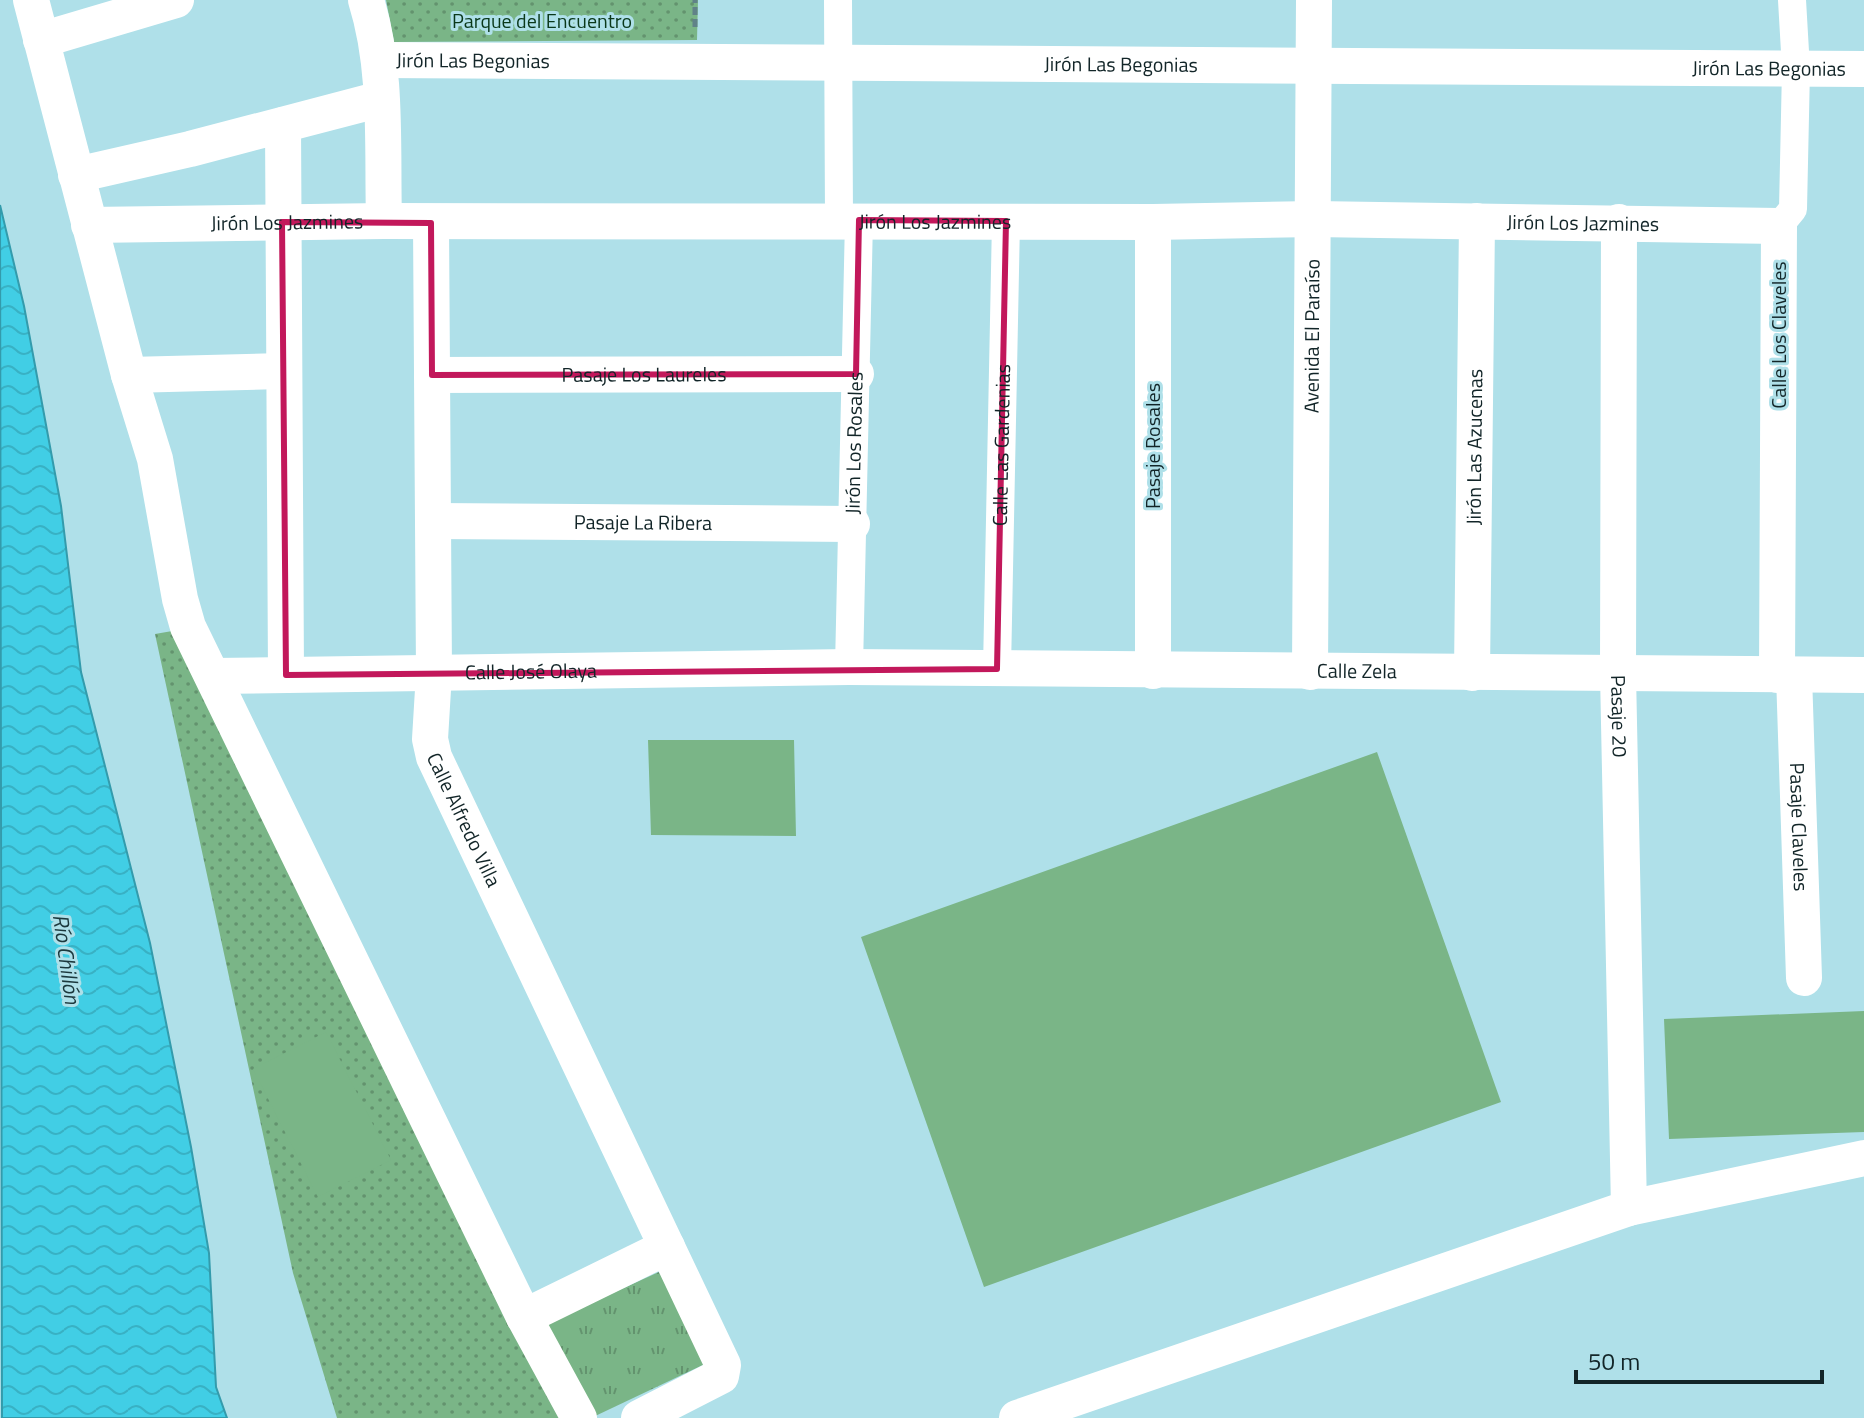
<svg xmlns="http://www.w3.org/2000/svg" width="1864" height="1418" font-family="'Titillium Web',sans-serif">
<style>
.grass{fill:url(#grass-tufts)}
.park{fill:url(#park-dots)}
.pitch{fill:#7ab587}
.water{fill:url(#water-waves);stroke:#339bac;stroke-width:2}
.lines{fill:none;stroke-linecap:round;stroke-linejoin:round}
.path{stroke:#608288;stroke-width:5;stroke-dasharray:8 4;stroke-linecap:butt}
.pedestrian{stroke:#fff;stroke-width:28}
.minor{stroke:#fff;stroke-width:36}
.marked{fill:none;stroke:#c2185b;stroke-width:6;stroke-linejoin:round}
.labels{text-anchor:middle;stroke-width:6;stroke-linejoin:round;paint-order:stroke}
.park-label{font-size:20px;fill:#0a381a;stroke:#afe0e9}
.street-label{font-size:20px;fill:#122528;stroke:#afe0e9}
.water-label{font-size:22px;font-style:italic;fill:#1b383d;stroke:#afe0e9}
</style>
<defs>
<pattern id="grass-tufts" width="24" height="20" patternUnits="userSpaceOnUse" patternTransform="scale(2)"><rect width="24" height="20" fill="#7ab587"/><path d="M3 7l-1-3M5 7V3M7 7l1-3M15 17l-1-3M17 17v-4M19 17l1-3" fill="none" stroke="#63936e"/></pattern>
<pattern id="park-dots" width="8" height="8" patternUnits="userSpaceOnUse" patternTransform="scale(2)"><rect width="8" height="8" fill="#7ab587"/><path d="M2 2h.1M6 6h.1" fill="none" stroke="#63936e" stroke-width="1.8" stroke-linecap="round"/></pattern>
<pattern id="water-waves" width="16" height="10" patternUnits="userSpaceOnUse" patternTransform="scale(2)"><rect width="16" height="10" fill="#41cee5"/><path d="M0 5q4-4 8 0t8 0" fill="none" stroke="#38b1c4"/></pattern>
</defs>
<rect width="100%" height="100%" fill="#afe0e9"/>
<path class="grass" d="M 661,1271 L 705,1364 L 591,1418 L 547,1323 Z"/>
<path class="park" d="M 386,0 L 698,0 L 697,40 L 394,42 Z
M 178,630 L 562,1418 L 337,1418 L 293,1273 L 155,634 Z"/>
<path class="pitch" d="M 648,740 L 794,740 L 796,836 L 651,835 Z
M 1377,752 L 1501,1102 L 984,1287 L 861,937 Z
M 1864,1011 L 1864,1132 L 1669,1139 L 1664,1019 Z
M 326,1032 L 391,1160 L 318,1197 L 253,1069 Z"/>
<path class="water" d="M 0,205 L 24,306 L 61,506 L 81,672 L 150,943 L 191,1147 L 209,1253 L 216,1387 L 227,1418 L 2,1418 Z"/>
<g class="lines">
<path class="path" d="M 695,27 L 695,0"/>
<g class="pedestrian">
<path d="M 838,0 L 839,220"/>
<path d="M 1779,226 L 1793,209 L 1796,69 L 1792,0"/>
<path id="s1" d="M 849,667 L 859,220"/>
<path id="s2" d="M 997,669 L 1006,221"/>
</g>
<g class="minor">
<path d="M 31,0 L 129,375 L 155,459 L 180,599 L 188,627 L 524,1317 L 579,1418"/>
<path d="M 366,0 C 388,70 382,148 384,221"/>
<path d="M 41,40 L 176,0"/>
<path id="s3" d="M 379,60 L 1864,69"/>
<path d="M 283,125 L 286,675"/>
<path d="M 76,175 L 190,149 L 381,99"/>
<path id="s4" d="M 1619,222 L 1618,674 L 1629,1208"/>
<path id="s5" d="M 431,223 L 434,673 L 430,739 L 434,757 L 723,1365 L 721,1376 L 639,1418"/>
<path id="s6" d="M 89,225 L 384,221 L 1153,222 L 1314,219 L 1779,226 L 1777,675"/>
<path d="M 129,375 L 283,371"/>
<path id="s7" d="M 432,375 L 856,374"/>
<path id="s8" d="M 433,521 L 852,524"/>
<path d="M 1153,671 L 1153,222"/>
<path id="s9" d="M 1310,672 L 1314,0"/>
<path id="s10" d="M 1472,673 L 1477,221"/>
<path id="s11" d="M 1794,675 L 1804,978"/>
<path id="s12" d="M 213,676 L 849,667 L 1864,675"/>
<path d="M 524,1317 L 667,1247"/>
<path d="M 1017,1418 L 1629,1208 L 1864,1158"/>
</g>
</g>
<path class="marked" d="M 859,220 L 1006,221 L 997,669 L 286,675 L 282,222 L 431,223 L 432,375 L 856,374 Z"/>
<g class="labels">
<g class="park-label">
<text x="542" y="28">Parque del Encuentro</text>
</g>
<g class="street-label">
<text dy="7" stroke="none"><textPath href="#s3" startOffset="94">Jirón Las Begonias</textPath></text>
<text dy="7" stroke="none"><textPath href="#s3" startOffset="742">Jirón Las Begonias</textPath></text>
<text dy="7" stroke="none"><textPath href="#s3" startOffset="1390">Jirón Las Begonias</textPath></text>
<text dy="7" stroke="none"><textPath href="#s6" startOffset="846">Jirón Los Jazmines</textPath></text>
<text dy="7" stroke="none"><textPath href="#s6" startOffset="198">Jirón Los Jazmines</textPath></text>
<text dy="7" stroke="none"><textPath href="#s6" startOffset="1494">Jirón Los Jazmines</textPath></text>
<text transform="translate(1779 335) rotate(-90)" y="7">Calle Los Claveles</text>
<text dy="7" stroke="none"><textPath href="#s9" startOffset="336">Avenida El Paraíso</textPath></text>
<text dy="7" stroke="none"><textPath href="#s7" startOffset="212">Pasaje Los Laureles</textPath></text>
<text dy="7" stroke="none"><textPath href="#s1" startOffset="224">Jirón Los Rosales</textPath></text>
<text dy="7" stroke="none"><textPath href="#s2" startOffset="224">Calle Las Gardenias</textPath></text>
<text transform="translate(1153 446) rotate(-90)" y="7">Pasaje Rosales</text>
<text dy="7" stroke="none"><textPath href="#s10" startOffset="226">Jirón Las Azucenas</textPath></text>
<text dy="7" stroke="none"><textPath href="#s8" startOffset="210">Pasaje La Ribera</textPath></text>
<text dy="7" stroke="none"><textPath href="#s12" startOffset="318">Calle José Olaya</textPath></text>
<text dy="7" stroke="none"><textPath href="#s12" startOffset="1144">Calle Zela</textPath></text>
<text dy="7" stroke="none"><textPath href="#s4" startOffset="494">Pasaje 20</textPath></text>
<text dy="7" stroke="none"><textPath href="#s5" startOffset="604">Calle Alfredo Villa</textPath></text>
<text dy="7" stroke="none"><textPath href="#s11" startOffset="152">Pasaje Claveles</textPath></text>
</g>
<g class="water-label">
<text transform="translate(67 959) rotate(82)" y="8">Río Chillón</text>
</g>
</g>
<path d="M1576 1370v12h246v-12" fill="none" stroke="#122528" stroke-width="4"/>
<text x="1588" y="1370" font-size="24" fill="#122528" stroke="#afe0e9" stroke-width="6" paint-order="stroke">50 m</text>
</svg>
